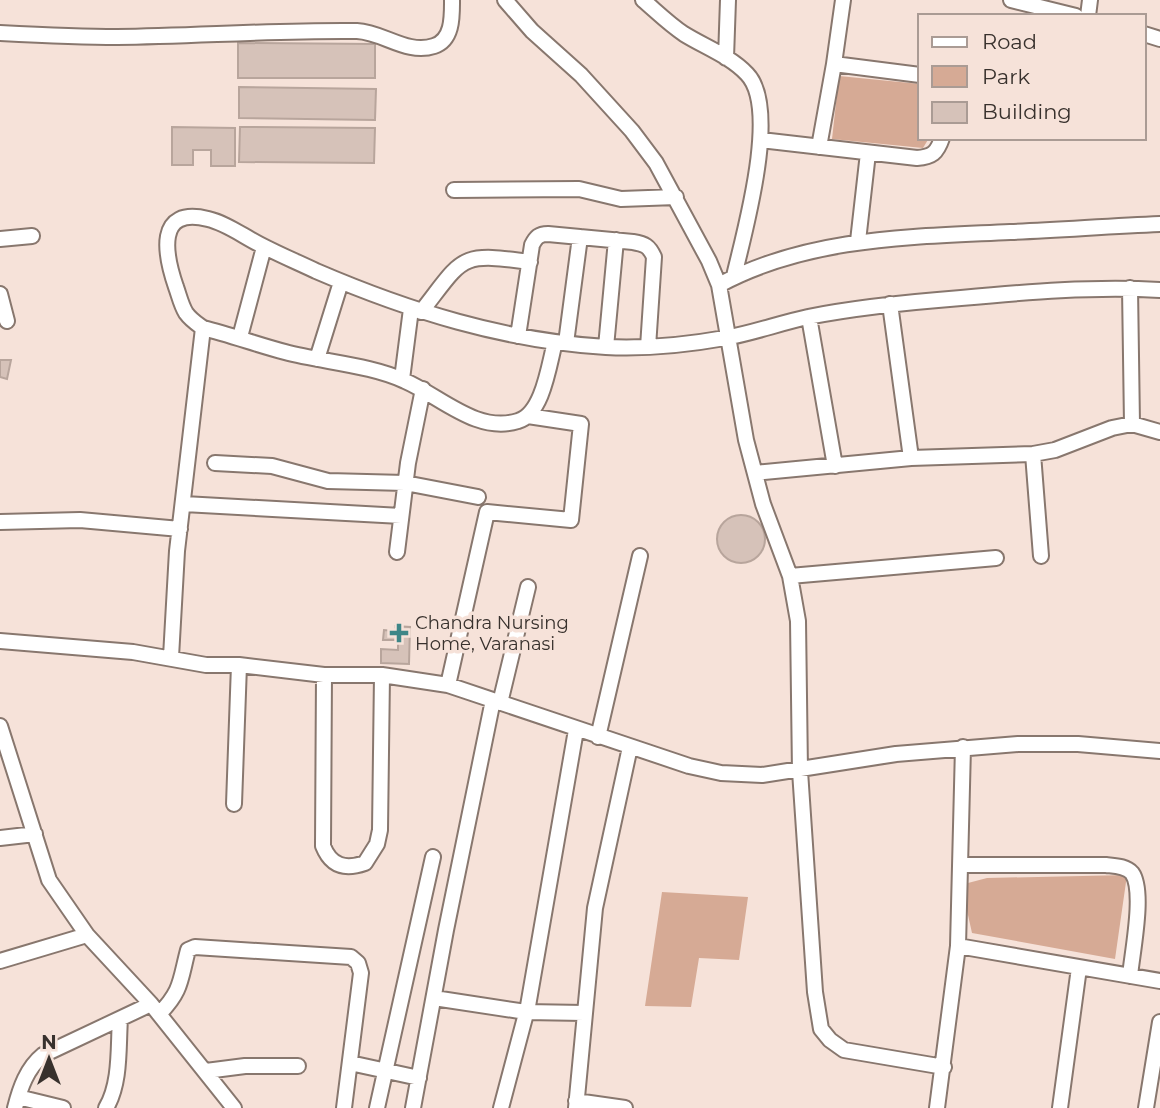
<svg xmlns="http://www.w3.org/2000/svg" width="1160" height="1108" font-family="Montserrat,sans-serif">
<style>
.green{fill:#d6aa95}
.building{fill:#d6c2b9;stroke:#b8a59c;stroke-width:2}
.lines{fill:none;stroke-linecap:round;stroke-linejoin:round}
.minor-casing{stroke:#88776e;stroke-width:18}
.minor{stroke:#fff;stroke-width:14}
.poi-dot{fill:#3e8687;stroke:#f6e2d9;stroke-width:2.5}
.labels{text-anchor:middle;stroke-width:7;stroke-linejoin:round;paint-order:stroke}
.poi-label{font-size:18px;fill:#38312d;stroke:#f6e2d9;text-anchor:start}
</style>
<rect width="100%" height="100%" fill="#f6e2d9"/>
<path class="green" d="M 839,76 L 920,84 L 920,138 L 929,138 L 923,148 L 832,139 Z
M 1127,875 L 1115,959 L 972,933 L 966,906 L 968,883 L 987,878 Z
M 662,892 L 748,897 L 739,960 L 699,958 L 691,1007 L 645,1006 Z"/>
<path class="building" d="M 238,43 L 375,44 L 375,78 L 238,78 Z
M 239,87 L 376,89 L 375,120 L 239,118 Z
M 172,127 L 235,128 L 235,166 L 211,166 L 211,150 L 193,150 L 193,165 L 172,165 Z
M 240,127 L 375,128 L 374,163 L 239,162 Z
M 0,360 L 11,360 L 7,379 L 0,377 Z
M717 539a24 24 0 1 1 48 0a24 24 0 1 1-48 0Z
M 395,626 L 410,627 L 409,664 L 381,663 L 381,649 L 398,650 L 398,640 L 383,640 L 384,630 L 395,631 Z"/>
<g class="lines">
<defs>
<path id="minor" d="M 505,0 L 532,31 L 581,75 L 632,131 L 656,163 L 709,261 L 719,285 L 746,440 L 763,504 L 790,576 L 798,621 L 800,771 L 815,992 L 821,1029 L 830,1040 L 844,1050 L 944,1067
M 643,0 C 657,12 669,24 684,34 C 705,47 730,56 747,74 C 780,108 744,233 734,276
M 843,0 L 834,64 L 920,75
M 1011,0 L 1076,16
M 1088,16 L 1090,0
M 0,33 C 39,35 78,37 117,37 C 197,36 277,30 357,31 C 383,32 407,55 434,46 C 453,40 452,16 452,0
M 1144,34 L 1160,39
M 726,58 L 728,0
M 761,140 L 917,158 C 932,157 937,153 942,138
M 819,147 L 834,64
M 454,190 L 579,189 L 621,199 L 676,197
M 0,239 L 32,236
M 858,241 L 868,153
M 719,285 C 808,237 911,237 1010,232 C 1060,230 1110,226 1160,224
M 0,294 L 7,321
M 890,304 L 911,458
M 421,312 C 464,257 458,252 530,262
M 809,317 L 835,466
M 203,328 C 231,335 258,345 285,352 C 323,362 371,365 405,381 C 440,396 477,434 518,421 C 543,414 549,364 555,342
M 518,336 L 532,245 C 536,237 539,234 548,234 L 633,242 C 645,244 649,246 654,257 L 648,347
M 240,337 L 264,247
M 566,343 L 580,237
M 606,347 L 616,240
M 317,359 L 341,282
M 402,379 L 411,309
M 1132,424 L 1160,432
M 1033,454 L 1041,556
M 215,463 L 272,466 L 328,481 L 405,483 L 478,497
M 755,473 L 911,458 L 1033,454 L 1055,450 L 1112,428 L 1132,424 L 1130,288
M 184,504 L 401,516
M 0,522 L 80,520 L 180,529
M 397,552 L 408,463 L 423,389
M 790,576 L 996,558
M 0,641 L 133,652 L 206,665 L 239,665 L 324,675 L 382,675 L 448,685 L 689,766 L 721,773 L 762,775 L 896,754 L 1018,744 L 1078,744 L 1160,751
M 171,657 L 177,551 L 203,328 C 196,323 191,320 186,313 C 181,305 179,295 176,287 C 165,255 155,206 208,219 C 226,223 243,236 259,244 C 278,254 297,262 316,271 C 409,311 505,341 606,347 C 647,349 686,345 725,338 C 753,333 780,323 808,317 C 858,307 910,302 961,298 C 1027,292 1094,286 1160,290
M 324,675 L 323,846 C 331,866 345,870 365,863 L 377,844 L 380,830 L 382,675
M 448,685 L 487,512 L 571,520 L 581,424 L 528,416
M 500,703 L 528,587
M 0,726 L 49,880 L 87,935 L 151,1004 L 234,1108
M 598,737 L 640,556
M 234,804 L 239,665
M 0,838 L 35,834
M 961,865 L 1106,865 C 1115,866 1126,866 1132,873 C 1145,891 1132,953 1130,976
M 958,946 L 1160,981
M 0,961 L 87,935
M 434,998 L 526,1012 L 584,1013
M 159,1014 C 182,991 180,980 188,950 L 195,947 L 351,957 L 358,963 L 361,973 L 344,1108
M 350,1063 L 419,1078
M 206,1071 L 245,1066 L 298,1066
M 18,1097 L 63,1108
M 576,1101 L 625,1108
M 15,1108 C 20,1088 27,1068 43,1055 L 151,1004
M 106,1108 C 121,1083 118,1047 120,1019
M 377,1108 L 433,857
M 413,1108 L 446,930 L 493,700
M 501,1108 L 528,1006 L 576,730
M 576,1108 L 595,908 L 630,747
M 937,1108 L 958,946 L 963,747
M 1060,1108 L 1079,968
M 1146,1108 L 1160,1022"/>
</defs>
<use href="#minor" class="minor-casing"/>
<use href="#minor" class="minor"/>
</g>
<path class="poi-dot" d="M395.5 622.5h7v7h7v7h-7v7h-7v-7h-7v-7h7z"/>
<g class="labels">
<g class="poi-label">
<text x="415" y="629">Chandra Nursing<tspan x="415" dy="21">Home, Varanasi</tspan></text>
</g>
</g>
<rect x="918" y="14" width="228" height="126" fill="#f6e2d9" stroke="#aa9b94" stroke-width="2"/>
<rect x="932" y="37" width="35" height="10" fill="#ffffff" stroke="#aa9b94" stroke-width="2"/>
<text x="982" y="49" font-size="21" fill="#38312d">Road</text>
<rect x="932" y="66" width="35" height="21" fill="#d6aa95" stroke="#aa9b94" stroke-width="2"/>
<text x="982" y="84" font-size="21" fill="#38312d">Park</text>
<rect x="932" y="102" width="35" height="21" fill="#d6c2b9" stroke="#aa9b94" stroke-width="2"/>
<text x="982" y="119" font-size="21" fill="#38312d">Building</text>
<g transform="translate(49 1059)" stroke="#f6e2d9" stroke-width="5" paint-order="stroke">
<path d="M0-5L12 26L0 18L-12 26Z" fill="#38312d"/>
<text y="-10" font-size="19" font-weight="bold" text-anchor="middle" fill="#38312d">N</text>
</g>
</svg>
